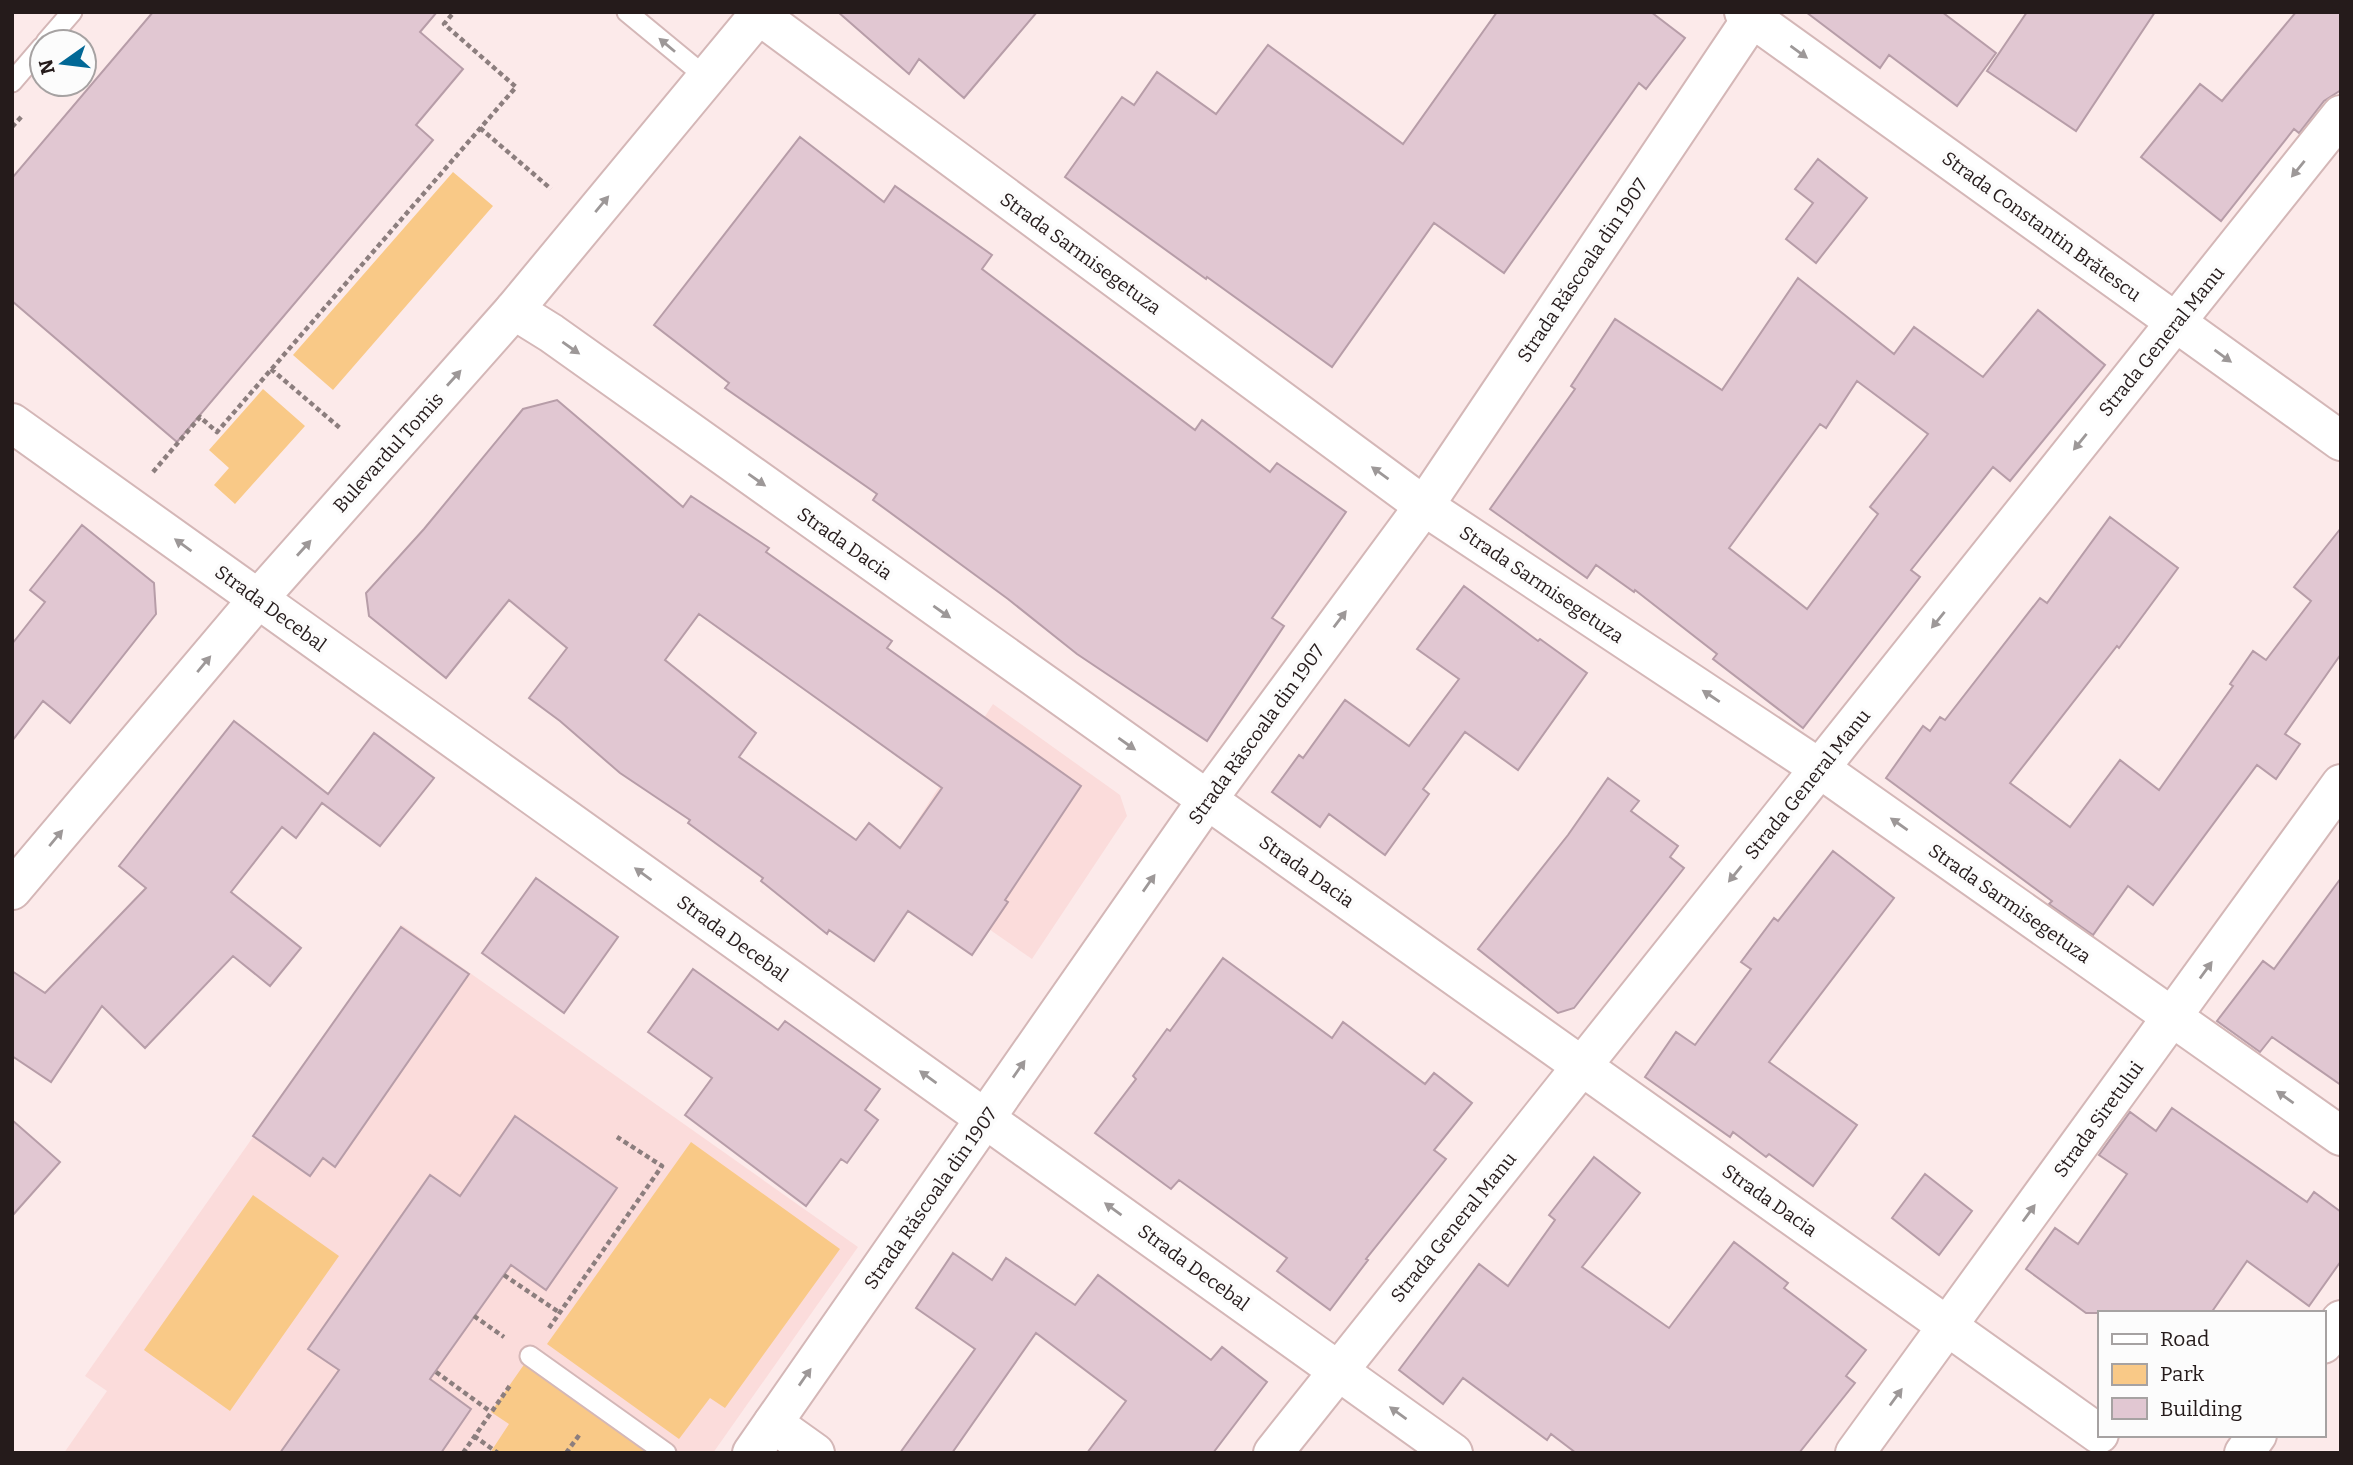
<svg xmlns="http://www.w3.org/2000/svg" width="2353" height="1465" font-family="Bitter,serif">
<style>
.built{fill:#fbdcdb}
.green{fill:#f9c987}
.building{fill:#e1c7d2;stroke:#b79da8;stroke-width:2;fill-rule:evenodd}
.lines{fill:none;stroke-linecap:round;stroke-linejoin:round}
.lane-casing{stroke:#d4b7b7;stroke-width:23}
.street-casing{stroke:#d4b7b7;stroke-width:42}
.secondary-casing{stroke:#d4b7b7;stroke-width:42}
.path{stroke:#8c7e7e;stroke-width:4.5;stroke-dasharray:5 3.5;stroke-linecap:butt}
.lane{stroke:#fff;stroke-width:19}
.street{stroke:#fff;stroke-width:38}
.secondary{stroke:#fff;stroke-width:38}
.oneway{fill:#9d9898}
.labels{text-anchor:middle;stroke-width:7;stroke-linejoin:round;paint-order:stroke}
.street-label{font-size:19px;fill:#251b1b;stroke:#fcfcfc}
</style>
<rect width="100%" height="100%" fill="#fceaea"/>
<path class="built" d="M 993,704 L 1120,795 L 1127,816 L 1032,959 L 891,861 Z
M 402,925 L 858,1247 L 713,1453 L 64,1453 L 107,1391 L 85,1376 Z"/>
<path class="green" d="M 453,172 L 493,206 L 333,390 L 293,355 Z
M 263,389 L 305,426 L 235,504 L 214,485 L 229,468 L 209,450 Z
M 691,1142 L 840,1249 L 725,1408 L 710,1398 L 679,1439 L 547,1344 Z
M 253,1195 L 339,1256 L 230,1411 L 144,1350 Z
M 530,1356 L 666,1453 L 490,1453 L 509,1424 L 491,1412 Z"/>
<path class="building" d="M 153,12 L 437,12 L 420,32 L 463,69 L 416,125 L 433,140 L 177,442 L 12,301 L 12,178 Z
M 838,12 L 1037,12 L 964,98 L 919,59 L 909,74 Z
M 1497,12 L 1651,12 L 1685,38 L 1646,89 L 1639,83 L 1504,273 L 1434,223 L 1332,367 L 1207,277 L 1206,279 L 1065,177 L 1122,97 L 1134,105 L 1157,72 L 1216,114 L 1268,45 L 1403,144 Z
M 1806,12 L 1942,12 L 1996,53 L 1957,106 L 1889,55 L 1880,68 Z
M 2027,12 L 2155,12 L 2076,131 L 1987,71 Z
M 2296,12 L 2341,12 L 2341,90 L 2324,101 L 2299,133 L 2294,129 L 2221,221 L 2141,157 L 2200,84 L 2222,101 Z
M 800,137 L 884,202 L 895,186 L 992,255 L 982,269 L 1195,430 L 1202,420 L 1270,472 L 1277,463 L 1346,512 L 1272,618 L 1284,626 L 1207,741 L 1077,654 L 1008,599 L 873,500 L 877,494 L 725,388 L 729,383 L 654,325 Z
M 1818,159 L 1867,198 L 1816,263 L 1786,239 L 1813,203 L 1795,189 Z
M 1798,278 L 1894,354 L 1914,327 L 1983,377 L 2038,310 L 2105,365 L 2010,481 L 1993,467 L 1911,570 L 1920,577 L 1803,728 L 1713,659 L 1717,654 L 1635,590 L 1634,592 L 1596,565 L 1587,578 L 1490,509 L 1575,389 L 1571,386 L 1615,319 L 1722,390 ZM 1857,381 L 1928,434 L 1870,507 L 1878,514 L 1807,609 L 1729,548 L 1820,424 L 1826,428 Z
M 557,400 L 683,507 L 691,496 L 769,548 L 766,552 L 892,641 L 887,648 L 1081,786 L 1005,900 L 1008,902 L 972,955 L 908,911 L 874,961 L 829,930 L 827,934 L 761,881 L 763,878 L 688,823 L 690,820 L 620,773 L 560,721 L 529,698 L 567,648 L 509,600 L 446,678 L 369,616 L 366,593 L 424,529 L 523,409 ZM 699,614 L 942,788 L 900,848 L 869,823 L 856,840 L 739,757 L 756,733 L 665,660 Z
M 2110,517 L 2178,568 L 2119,648 L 2117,646 L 2010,783 L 2070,827 L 2120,760 L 2159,790 L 2233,686 L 2230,684 L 2253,651 L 2266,660 L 2311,601 L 2294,587 L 2341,528 L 2341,654 L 2285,734 L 2300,744 L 2276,779 L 2257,765 L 2153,905 L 2128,886 L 2093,935 L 2049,904 L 2052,901 L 1886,778 L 1923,726 L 1930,731 L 1940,717 L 1945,720 L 2040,598 L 2047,603 Z
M 82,525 L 154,583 L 156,614 L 70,723 L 43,701 L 12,741 L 12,644 L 45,602 L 30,590 Z
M 1464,586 L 1538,641 L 1540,639 L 1587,673 L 1518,770 L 1465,732 L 1423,789 L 1429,794 L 1385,855 L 1329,814 L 1320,827 L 1272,792 L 1299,755 L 1303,758 L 1345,700 L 1409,746 L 1459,679 L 1417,649 Z
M 234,721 L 328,794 L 374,733 L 434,778 L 380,846 L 322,803 L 296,838 L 282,827 L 231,892 L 301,948 L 270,986 L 233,956 L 145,1048 L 102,1006 L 51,1082 L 12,1056 L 12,971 L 45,993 L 146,888 L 119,866 Z
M 1608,778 L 1639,801 L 1631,811 L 1678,846 L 1670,857 L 1684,868 L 1574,1008 L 1558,1013 L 1478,949 L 1568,835 Z
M 1833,851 L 1894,898 L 1769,1062 L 1857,1125 L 1813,1186 L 1769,1154 L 1766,1157 L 1733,1132 L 1730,1137 L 1645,1077 L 1676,1032 L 1695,1045 L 1751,969 L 1741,962 L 1774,918 L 1778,921 Z
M 536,878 L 618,937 L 564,1013 L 482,953 Z
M 2341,878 L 2341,1085 L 2272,1037 L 2260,1052 L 2217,1021 L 2263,961 L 2274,969 Z
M 401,927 L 469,974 L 335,1167 L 323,1158 L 310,1176 L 253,1136 Z
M 1223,958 L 1332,1038 L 1343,1022 L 1425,1084 L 1434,1073 L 1472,1103 L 1434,1150 L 1446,1159 L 1366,1259 L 1368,1260 L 1330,1310 L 1277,1271 L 1287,1258 L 1179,1180 L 1171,1189 L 1095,1133 L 1136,1079 L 1133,1076 L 1167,1029 L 1170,1031 Z
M 693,969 L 778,1030 L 785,1021 L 880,1089 L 865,1110 L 878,1120 L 847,1163 L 841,1159 L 806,1206 L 685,1115 L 712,1078 L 648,1032 Z
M 2172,1108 L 2307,1202 L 2314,1192 L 2341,1212 L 2341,1261 L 2309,1306 L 2247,1261 L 2211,1313 L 2086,1313 L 2026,1269 L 2055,1228 L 2078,1244 L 2127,1174 L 2099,1155 L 2130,1112 L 2156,1131 Z
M 515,1116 L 617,1188 L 546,1290 L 511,1265 L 430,1379 L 471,1409 L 441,1453 L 280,1453 L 339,1370 L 308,1349 L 430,1175 L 460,1196 Z
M 12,1120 L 60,1162 L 12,1216 Z
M 1594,1157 L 1640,1193 L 1582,1267 L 1669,1328 L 1734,1242 L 1788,1283 L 1784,1288 L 1866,1350 L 1846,1376 L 1855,1383 L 1799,1453 L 1576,1453 L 1551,1434 L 1547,1440 L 1463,1378 L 1443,1404 L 1399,1370 L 1479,1264 L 1508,1286 L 1555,1220 L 1549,1215 Z
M 1925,1174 L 1972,1211 L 1939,1255 L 1892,1218 Z
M 953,1253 L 992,1280 L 1006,1258 L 1075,1305 L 1098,1275 L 1211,1360 L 1222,1347 L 1267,1382 L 1213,1453 L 1087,1453 L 1126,1401 L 1036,1333 L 952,1453 L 900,1453 L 975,1349 L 916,1308 Z"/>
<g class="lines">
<defs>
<path id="lane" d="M 627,12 L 707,78
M 46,42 L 72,12
M 12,82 L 42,47
M 530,1356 L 666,1453"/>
<path id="street" d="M 1744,12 L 2341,441
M 759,15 L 1424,506 L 1819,768 L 2341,1136
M 514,310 L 551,333 L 2099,1434
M 12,423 L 1453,1453
M 2323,1344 L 2341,1320
M 773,1423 L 815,1453
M 1273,1453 L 2341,115
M 1855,1453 L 2341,784
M 2244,1453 L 2257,1435"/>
<path id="secondary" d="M 12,890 L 258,599 L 514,310 L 761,12
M 752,1453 L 1207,800 L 1424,506 L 1756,12"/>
</defs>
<use href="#lane" class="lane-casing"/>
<use href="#street" class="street-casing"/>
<use href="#secondary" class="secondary-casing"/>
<path class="path" d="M 12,127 L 23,115
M 480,128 L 551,189
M 271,369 L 340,428
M 153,472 L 200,417 L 217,432 L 516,87 L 444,24 L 454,12
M 504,1275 L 560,1313
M 474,1316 L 504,1337
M 549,1328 L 662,1166 L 617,1137
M 436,1372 L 491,1412
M 474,1436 L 498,1453
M 463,1453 L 511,1384
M 566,1453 L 580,1434"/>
<use href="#lane" class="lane"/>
<use href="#street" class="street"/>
<use href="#secondary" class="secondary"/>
</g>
<defs><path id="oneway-solid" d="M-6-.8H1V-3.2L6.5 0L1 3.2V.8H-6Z" transform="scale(1.75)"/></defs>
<g class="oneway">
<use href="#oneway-solid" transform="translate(667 45) rotate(-140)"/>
<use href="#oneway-solid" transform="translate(1799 52) rotate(36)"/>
<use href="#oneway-solid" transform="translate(2298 169) rotate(129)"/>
<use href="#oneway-solid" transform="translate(602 204) rotate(-50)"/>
<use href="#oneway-solid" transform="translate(571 348) rotate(35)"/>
<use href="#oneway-solid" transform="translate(2223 356) rotate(36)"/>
<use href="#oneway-solid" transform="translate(454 378) rotate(-48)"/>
<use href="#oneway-solid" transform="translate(2080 442) rotate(129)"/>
<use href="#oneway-solid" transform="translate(1380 473) rotate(-144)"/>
<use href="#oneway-solid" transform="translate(757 480) rotate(35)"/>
<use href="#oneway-solid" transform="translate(183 545) rotate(-144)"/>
<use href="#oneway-solid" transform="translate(304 548) rotate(-48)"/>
<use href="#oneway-solid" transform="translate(942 612) rotate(35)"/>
<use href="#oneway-solid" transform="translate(1340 619) rotate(-53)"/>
<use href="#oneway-solid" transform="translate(1938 620) rotate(129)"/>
<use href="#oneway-solid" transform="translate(204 664) rotate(-50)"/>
<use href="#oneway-solid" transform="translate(1711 696) rotate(-146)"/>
<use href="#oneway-solid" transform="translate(1127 744) rotate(35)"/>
<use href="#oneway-solid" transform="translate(1899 824) rotate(-145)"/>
<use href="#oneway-solid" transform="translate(56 838) rotate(-50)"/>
<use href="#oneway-solid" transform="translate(643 874) rotate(-144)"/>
<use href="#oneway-solid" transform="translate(1735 874) rotate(129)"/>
<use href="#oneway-solid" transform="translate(1149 883) rotate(-55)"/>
<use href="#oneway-solid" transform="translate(2206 970) rotate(-54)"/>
<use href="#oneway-solid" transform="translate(1019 1069) rotate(-55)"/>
<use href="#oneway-solid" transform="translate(928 1077) rotate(-144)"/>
<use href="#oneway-solid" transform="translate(2285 1097) rotate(-145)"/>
<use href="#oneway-solid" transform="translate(1113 1209) rotate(-144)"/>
<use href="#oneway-solid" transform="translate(2029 1213) rotate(-54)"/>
<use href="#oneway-solid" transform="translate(805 1377) rotate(-55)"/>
<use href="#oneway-solid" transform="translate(1896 1397) rotate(-54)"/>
<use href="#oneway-solid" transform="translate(1398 1413) rotate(-144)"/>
</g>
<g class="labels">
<g class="street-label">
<text transform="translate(2042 226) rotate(36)" y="7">Strada Constantin Brătescu</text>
<text transform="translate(1081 253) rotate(36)" y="7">Strada Sarmisegetuza</text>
<text transform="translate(1582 270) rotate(-56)" y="7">Strada Răscoala din 1907</text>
<text transform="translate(2161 341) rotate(-51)" y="7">Strada General Manu</text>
<text transform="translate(388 452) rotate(-48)" y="7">Bulevardul Tomis</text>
<text transform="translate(845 543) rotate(35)" y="7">Strada Dacia</text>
<text transform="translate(1542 584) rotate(34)" y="7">Strada Sarmisegetuza</text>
<text transform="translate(271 608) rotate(36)" y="7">Strada Decebal</text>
<text transform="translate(1256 734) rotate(-54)" y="7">Strada Răscoala din 1907</text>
<text transform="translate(1807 784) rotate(-51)" y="7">Strada General Manu</text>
<text transform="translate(1307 871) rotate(35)" y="7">Strada Dacia</text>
<text transform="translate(2010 903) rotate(35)" y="7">Strada Sarmisegetuza</text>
<text transform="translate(733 938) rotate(36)" y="7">Strada Decebal</text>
<text transform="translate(2098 1119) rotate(-54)" y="7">Strada Siretului</text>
<text transform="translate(930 1198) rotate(-55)" y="7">Strada Răscoala din 1907</text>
<text transform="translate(1770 1200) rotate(35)" y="7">Strada Dacia</text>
<text transform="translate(1453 1227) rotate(-51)" y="7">Strada General Manu</text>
<text transform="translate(1194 1267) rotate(36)" y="7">Strada Decebal</text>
</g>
</g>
<rect width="2353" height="1465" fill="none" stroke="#251b1b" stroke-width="28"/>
<rect x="2098" y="1311" width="228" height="126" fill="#fcfcfc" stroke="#a6a2a2" stroke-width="2"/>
<rect x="2112" y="1334" width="35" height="10" fill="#ffffff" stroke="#a6a2a2" stroke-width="2"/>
<text x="2160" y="1346" font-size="21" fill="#251b1b">Road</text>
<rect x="2112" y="1364" width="35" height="21" fill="#f9c987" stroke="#a6a2a2" stroke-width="2"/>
<text x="2160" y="1381" font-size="21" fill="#251b1b">Park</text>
<rect x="2112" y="1398" width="35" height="21" fill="#e1c7d2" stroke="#a6a2a2" stroke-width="2"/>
<text x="2160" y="1416" font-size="21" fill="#251b1b">Building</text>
<g transform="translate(63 63) rotate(256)"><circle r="33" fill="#fcfcfc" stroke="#a6a2a2" stroke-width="2"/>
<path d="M0-5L12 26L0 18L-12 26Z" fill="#026896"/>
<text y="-10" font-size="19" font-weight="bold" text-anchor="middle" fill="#251b1b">N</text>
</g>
</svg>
